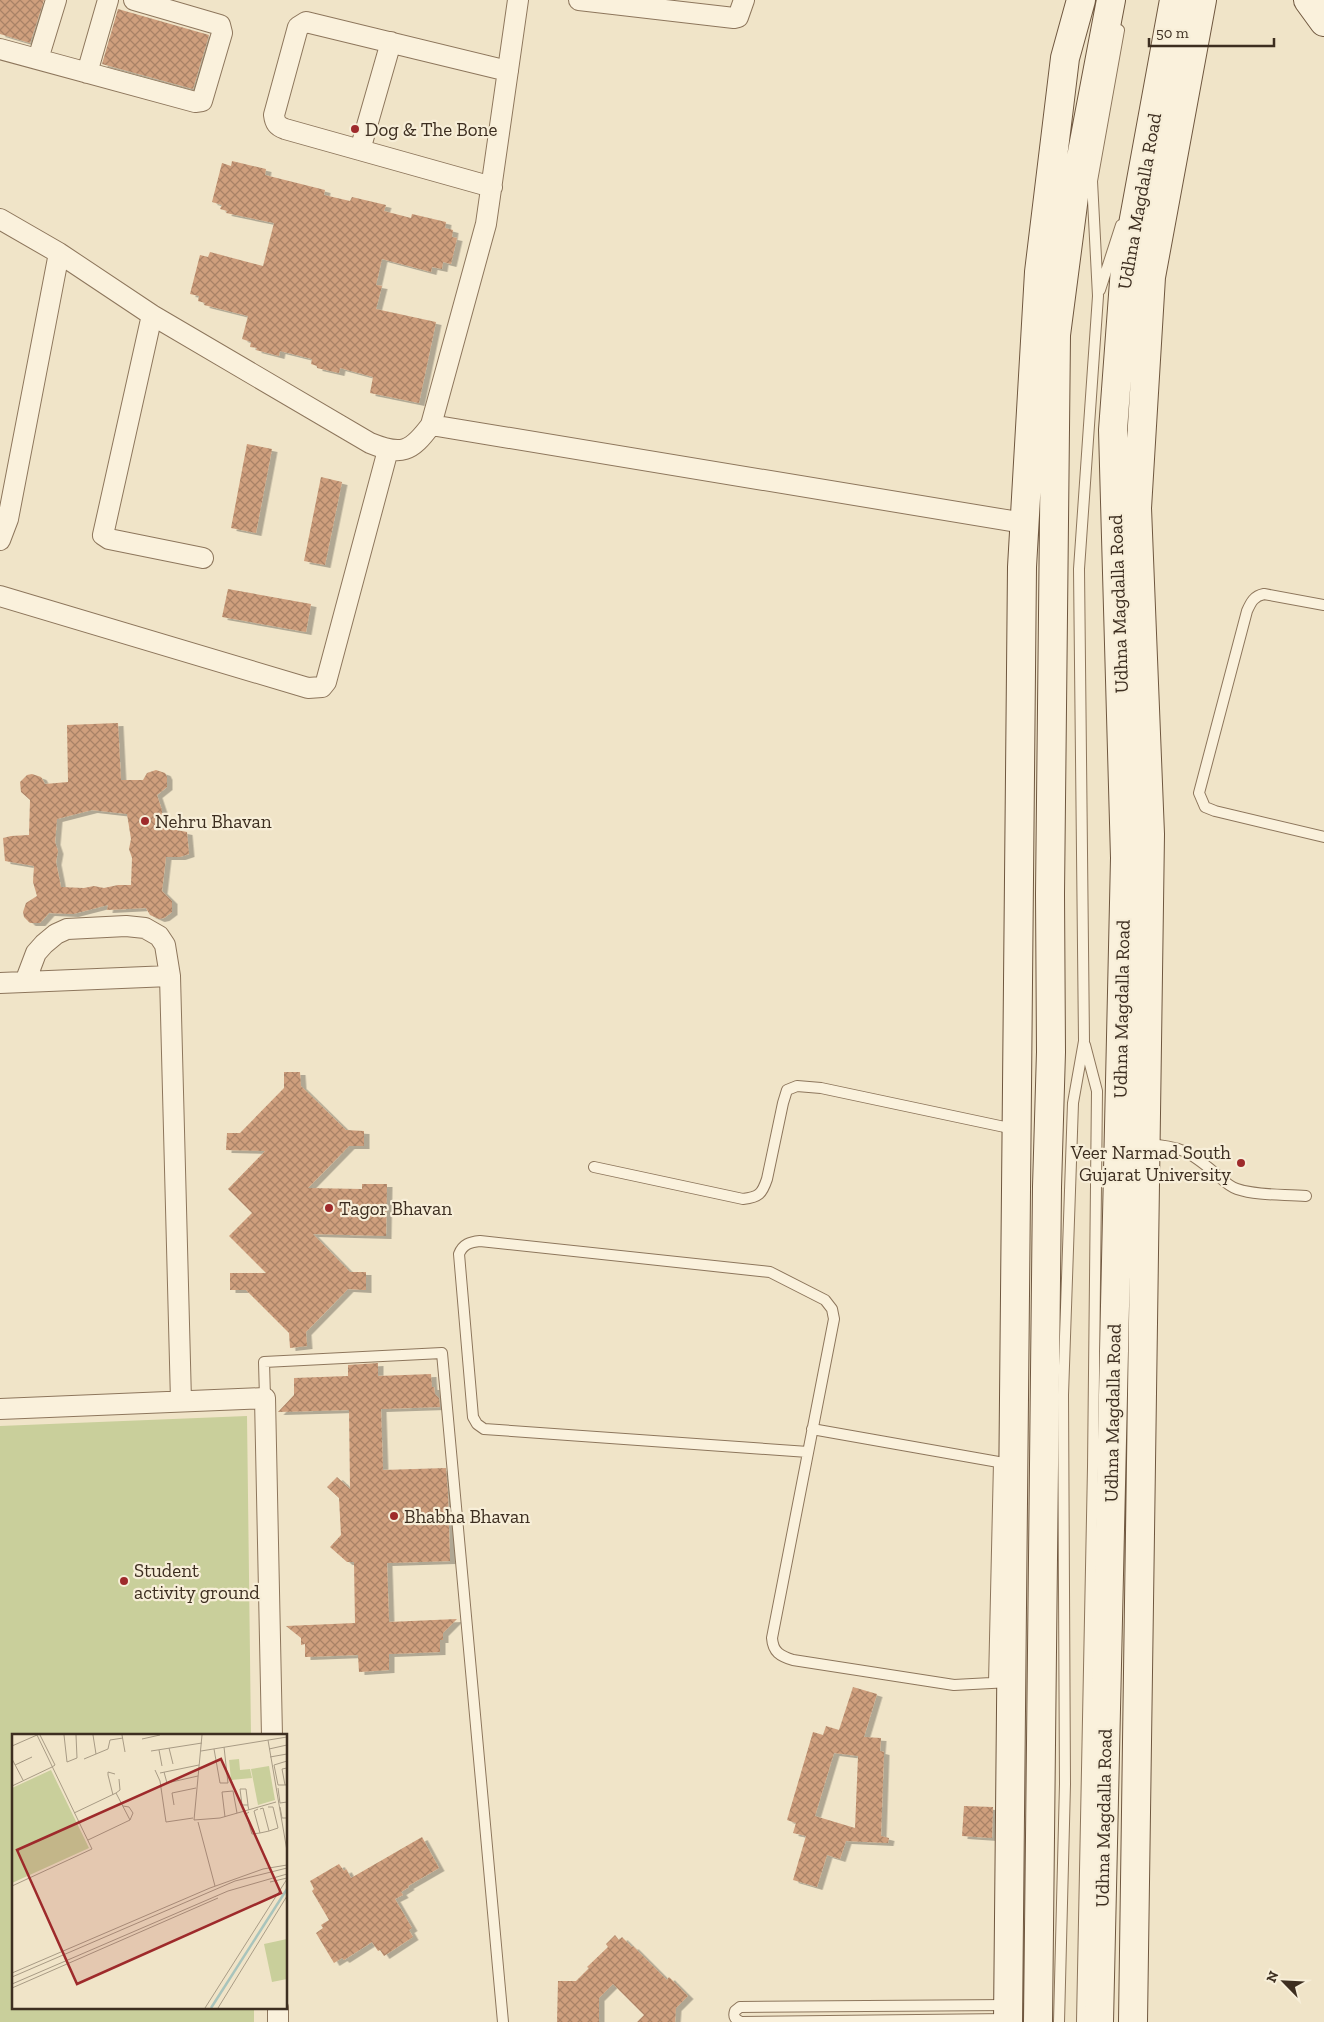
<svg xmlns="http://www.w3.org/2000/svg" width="1324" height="2022" font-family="'Zilla Slab',serif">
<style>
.pitch{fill:#c9cf9b}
.building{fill:url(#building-cross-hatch);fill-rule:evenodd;filter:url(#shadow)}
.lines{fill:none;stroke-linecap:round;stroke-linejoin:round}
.lane-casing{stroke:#8d765c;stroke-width:12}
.street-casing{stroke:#8d765c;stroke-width:22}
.secondary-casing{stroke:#6f573f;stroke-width:30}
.lane{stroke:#faf1dc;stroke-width:10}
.street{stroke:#faf1dc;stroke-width:20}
.secondary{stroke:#faf1dc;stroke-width:28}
.poi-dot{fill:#9e2a2b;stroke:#f7eed8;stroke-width:2}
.labels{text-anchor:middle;stroke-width:4.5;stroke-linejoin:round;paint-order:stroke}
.poi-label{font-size:19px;fill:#3d2e20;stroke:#f7eed8;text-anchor:start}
.street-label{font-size:19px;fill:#3d2e20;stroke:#f7eed8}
.inset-river{fill:none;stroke:#a9c4bc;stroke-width:2.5}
.inset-road{fill:none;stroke:#a89b85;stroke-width:1}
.view{fill:#9e2a2b;fill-opacity:0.15;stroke:#9e2a2b;stroke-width:2.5}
.inset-edge{fill:none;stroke:#3d2e20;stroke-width:2.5}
</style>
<defs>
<pattern id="building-cross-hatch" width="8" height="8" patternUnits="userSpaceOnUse" patternTransform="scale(1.25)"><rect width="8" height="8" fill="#cf9f7d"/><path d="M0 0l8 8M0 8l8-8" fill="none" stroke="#a98266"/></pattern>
<filter id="shadow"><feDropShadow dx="5.5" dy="3" stdDeviation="0" flood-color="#0004"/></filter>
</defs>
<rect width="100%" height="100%" fill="#f0e4c8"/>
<path class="pitch" d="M 247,1416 L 251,1736 L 14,1736 L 14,2008 L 254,2008 L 254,2022 L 0,2022 L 0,1426 Z"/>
<path class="building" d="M 0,0 L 44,0 L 30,43 L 0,34 Z
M 118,9 L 209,35 L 193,89 L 102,64 Z
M 232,161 L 266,169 L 265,175 L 325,190 L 324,195 L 350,201 L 352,197 L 386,205 L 384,211 L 411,218 L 412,214 L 446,222 L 445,228 L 453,230 L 452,237 L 457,238 L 451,264 L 443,262 L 442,269 L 432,267 L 431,272 L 382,259 L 376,285 L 382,286 L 376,309 L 436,322 L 419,403 L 370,393 L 373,377 L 340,368 L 339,373 L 317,368 L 317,366 L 311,364 L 312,359 L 280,351 L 279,356 L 256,350 L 257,348 L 250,347 L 251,342 L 242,339 L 248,316 L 204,305 L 205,303 L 198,301 L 199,296 L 190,294 L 200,255 L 208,257 L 210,252 L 263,266 L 274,223 L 226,213 L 227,211 L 220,209 L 222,205 L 212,202 L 222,163 L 231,166 Z
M 247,444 L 272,449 L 256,533 L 231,528 Z
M 321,477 L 342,482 L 325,565 L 304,561 Z
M 228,589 L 311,604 L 306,632 L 222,617 Z
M 118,723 L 121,780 L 143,780 L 147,773 L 156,770 L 165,773 L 167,777 L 167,787 L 157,795 L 162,810 L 161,827 L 187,832 L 189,854 L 180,857 L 166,857 L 162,891 L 172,901 L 172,912 L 164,918 L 159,919 L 150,915 L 146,908 L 107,910 L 108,905 L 73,914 L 49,913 L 40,923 L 30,923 L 24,917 L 23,912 L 26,903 L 37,896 L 33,882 L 34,866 L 5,861 L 3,838 L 11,836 L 29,835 L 30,800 L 21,792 L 20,782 L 27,775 L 32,774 L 41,777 L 45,784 L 68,782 L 67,725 ZM 92,810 L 127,814 L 131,839 L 129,849 L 132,858 L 131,885 L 118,885 L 104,888 L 94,886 L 84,888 L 61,887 L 56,862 L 58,851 L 55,842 L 57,819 Z
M 284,1072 L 300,1072 L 301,1086 L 346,1130 L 364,1131 L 364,1146 L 349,1146 L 308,1188 L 362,1189 L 362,1184 L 387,1184 L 386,1236 L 313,1234 L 350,1272 L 366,1272 L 366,1290 L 348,1289 L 306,1332 L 307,1346 L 290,1348 L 289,1333 L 246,1290 L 230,1290 L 230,1273 L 266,1273 L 229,1236 L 252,1213 L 228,1189 L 265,1151 L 226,1150 L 227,1133 L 240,1133 L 284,1088 Z
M 378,1363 L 378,1376 L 431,1374 L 432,1387 L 434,1387 L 435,1394 L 439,1398 L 440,1407 L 381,1409 L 383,1470 L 446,1468 L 448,1494 L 450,1561 L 387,1563 L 389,1622 L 457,1619 L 443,1633 L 443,1640 L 440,1640 L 440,1652 L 389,1654 L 389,1670 L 359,1672 L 358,1655 L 305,1657 L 305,1644 L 301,1645 L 301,1638 L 286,1626 L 355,1623 L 354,1562 L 347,1562 L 330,1547 L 341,1535 L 339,1498 L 327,1487 L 337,1477 L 350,1489 L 349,1410 L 278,1412 L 294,1395 L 294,1378 L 348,1376 L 348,1365 Z
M 853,1687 L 877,1694 L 864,1737 L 881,1738 L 880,1751 L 884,1752 L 881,1836 L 889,1838 L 888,1843 L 846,1841 L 840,1859 L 827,1855 L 817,1887 L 793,1880 L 806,1836 L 793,1833 L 796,1823 L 787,1820 L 813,1732 L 823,1735 L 826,1726 L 839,1730 ZM 834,1753 L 858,1756 L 855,1828 L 815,1816 Z
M 964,1806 L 993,1807 L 992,1838 L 962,1836 Z
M 422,1837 L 439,1868 L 408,1886 L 409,1887 L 401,1892 L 403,1895 L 395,1899 L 412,1928 L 409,1930 L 413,1937 L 384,1956 L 380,1950 L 378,1951 L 372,1942 L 344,1960 L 342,1958 L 334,1963 L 316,1933 L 323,1928 L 321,1925 L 329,1920 L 312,1891 L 314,1889 L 310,1881 L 339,1864 L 344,1871 L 346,1869 L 351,1878 Z
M 615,1935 L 619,1940 L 622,1937 L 632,1947 L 633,1946 L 667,1980 L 669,1977 L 688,1996 L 676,2008 L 675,2022 L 637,2022 L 644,2015 L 613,1984 L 599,1998 L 599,2022 L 557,2022 L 558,1981 L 576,1981 L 589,1968 L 587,1967 L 608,1947 L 606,1944 Z"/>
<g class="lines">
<defs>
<path id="lane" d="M 1100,290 L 1121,225
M 1324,605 L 1264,594 C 1254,596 1251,602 1247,611 L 1199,793 L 1205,807 L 1215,811 L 1324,837
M 1146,1144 C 1180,1146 1189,1151 1215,1173 C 1222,1179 1228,1186 1237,1189 C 1258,1196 1284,1194 1306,1196
M 594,1167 L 743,1199 C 759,1197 762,1194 767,1179 L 783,1103 L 787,1090 L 797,1086 L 821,1088 L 1014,1129
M 265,1398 L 264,1362 L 442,1353 L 503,2022
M 812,1429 L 1004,1463
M 808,1452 L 484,1429 L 477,1424 L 473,1417 L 459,1254 C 463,1244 470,1242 480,1241 L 770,1272 L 825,1300 L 832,1309 L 834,1319 L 772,1638 C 773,1652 780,1656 793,1660 L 954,1685 L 1010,1682
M 994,1683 L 999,1462
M 741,2022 C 735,2019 733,2017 735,2011 L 740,2007 L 1007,2005
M 742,2022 L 1007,2019
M 1059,2022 L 1065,1784 L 1063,1395 L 1073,1103 L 1084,1041 L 1079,569 L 1098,296 L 1092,181 L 1119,30
M 1082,2022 L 1093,1467 L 1097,1091 L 1085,1045"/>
<path id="street" d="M 579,0 L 734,18 L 738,17 L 744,0
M 0,49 L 195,102 L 202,101 L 222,33 L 220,25 L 134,0
M 38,59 L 56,0
M 87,73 L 108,0
M 360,150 L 391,42
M 492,187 L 285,129 C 277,126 275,123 274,115 L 298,27 L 306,22 L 508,71
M 0,219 L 59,253 L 152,315 L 370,443 C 402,456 411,452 431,425 L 486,224 L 518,0
M 152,315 L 103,535 L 109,539 L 203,558
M 431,425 L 1024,523
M 0,540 L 8,519 L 59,253
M 0,596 L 308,688 L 322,687 L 326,682 L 388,450
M 25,982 L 36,953 L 44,944 L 56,934 L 67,929 L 126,926 L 145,928 L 159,936 L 165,945 L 170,976
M 0,983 L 170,976 L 181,1401
M 0,1409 L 265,1398 L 272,1736
M 278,2008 L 278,2022"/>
<path id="secondary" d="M 1308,0 L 1324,22
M 1008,2022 L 1022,567 L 1039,272 L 1065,58 L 1081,0
M 1038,2022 L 1047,1187 L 1051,1052 L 1050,894 L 1056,335 L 1075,189 L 1111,0
M 1099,2022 L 1125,858 L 1113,430 L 1125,268 L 1174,0
M 1133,2022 L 1150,834 L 1137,508 L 1151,277 L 1202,0"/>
</defs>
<use href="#lane" class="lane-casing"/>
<use href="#street" class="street-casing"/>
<use href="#secondary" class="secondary-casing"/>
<use href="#lane" class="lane"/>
<use href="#street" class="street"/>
<use href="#secondary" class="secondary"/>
</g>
<g class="poi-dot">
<circle cx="355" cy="129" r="5"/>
<circle cx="145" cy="821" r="5"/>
<circle cx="1241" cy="1163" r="5"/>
<circle cx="329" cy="1208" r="5"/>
<circle cx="394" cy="1516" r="5"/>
<circle cx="124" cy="1581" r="5"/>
</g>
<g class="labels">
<g class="poi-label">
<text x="365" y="136">Dog &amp; The Bone</text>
<text x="155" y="828">Nehru Bhavan</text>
<text x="1231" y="1159" text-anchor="end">Veer Narmad South<tspan x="1231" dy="22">Gujarat University</tspan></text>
<text x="339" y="1215">Tagor Bhavan</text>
<text x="404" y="1523">Bhabha Bhavan</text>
<text x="134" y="1577">Student<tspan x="134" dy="22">activity ground</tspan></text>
</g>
<g class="street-label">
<text transform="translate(1139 201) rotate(-80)" y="7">Udhna Magdalla Road</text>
<text transform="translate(1118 604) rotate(-92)" y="7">Udhna Magdalla Road</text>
<text transform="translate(1121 1009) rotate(-89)" y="7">Udhna Magdalla Road</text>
<text transform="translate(1112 1413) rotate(-89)" y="7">Udhna Magdalla Road</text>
<text transform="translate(1103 1818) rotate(-89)" y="7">Udhna Magdalla Road</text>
</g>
</g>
<g transform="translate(12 1734)">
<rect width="275" height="275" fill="#f0e4c8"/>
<path d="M 227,25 L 228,36 L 238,35 L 240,44 L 219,46 L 217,26 ZM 275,205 L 275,245 L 260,248 L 252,210 Z" fill="#c9cf9b"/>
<path d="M 257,32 L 263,66 L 246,71 L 239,35 Z" fill="#c9cf9b"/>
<path d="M 39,36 L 77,114 L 0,149 L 0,54 Z" fill="#c9cf9b"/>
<path class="inset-river" d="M 199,274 L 275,155"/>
<path class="inset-road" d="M 28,1 L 43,31 L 40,33M 52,1 L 55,28 L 65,24 L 64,1M 81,1 L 84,20M 110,1 L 113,18M 190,1 L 182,86 L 208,84 L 264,68M 130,5 L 148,1M 256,6 L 275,117M 0,12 L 25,1M 157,14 L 161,30M 202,15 L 208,49 L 216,49 L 212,13M 257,15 L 275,11M 147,16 L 150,32M 139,17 L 190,9M 189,17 L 275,3M 258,23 L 275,20M 0,25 L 11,46M 72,25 L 96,15 L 98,6 L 111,4M 275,27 L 262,31 L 266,51 L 275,51M 3,31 L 20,23M 143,36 L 148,47 L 154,88 L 181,84M 152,38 L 155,49 L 186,42M 148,39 L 187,31M 273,51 L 270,35 L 275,34M 0,52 L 40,33M 266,54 L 268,69 L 275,68M 101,61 L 96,41 L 96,38 L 103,40M 162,71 L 160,59 L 184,54M 236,71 L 230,71 L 228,55 L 234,55 L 236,71 L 236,72 L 237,76M 111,72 L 117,73 L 121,79 L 118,86M 256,73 L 261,73 L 266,94 L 257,97M 268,73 L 270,84 L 275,84M 246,75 L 242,77 L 248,99 L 257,97 L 251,74 L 248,75M 237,78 L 234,80 L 240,100 L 248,99M 62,79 L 104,59 L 108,56 L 107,45M 213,83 L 210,58 L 221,57 L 225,79M 186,88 L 203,152M 76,106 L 118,86 L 104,59M 258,148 L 275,144M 0,152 L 80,115 L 25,1M 0,239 L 198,154 L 251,135 L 275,131M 0,243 L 223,147 L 275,134M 0,250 L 216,157 L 275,140M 0,254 L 206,164M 193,274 L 275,145M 206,274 L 275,162"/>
<path class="view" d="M 209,25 L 269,159 L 65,250 L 5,116 Z"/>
<rect width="275" height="275" class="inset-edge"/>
</g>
<g transform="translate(1284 1982) rotate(294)" stroke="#f7eed8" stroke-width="4" paint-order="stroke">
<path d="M0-4L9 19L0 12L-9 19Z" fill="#3d2e20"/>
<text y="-8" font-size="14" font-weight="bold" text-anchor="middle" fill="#3d2e20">N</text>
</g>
<path d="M1149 38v8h125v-8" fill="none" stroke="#3d2e20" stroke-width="2.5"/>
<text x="1156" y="38" font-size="15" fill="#3d2e20" stroke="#f7eed8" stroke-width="4" paint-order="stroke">50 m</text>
</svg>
